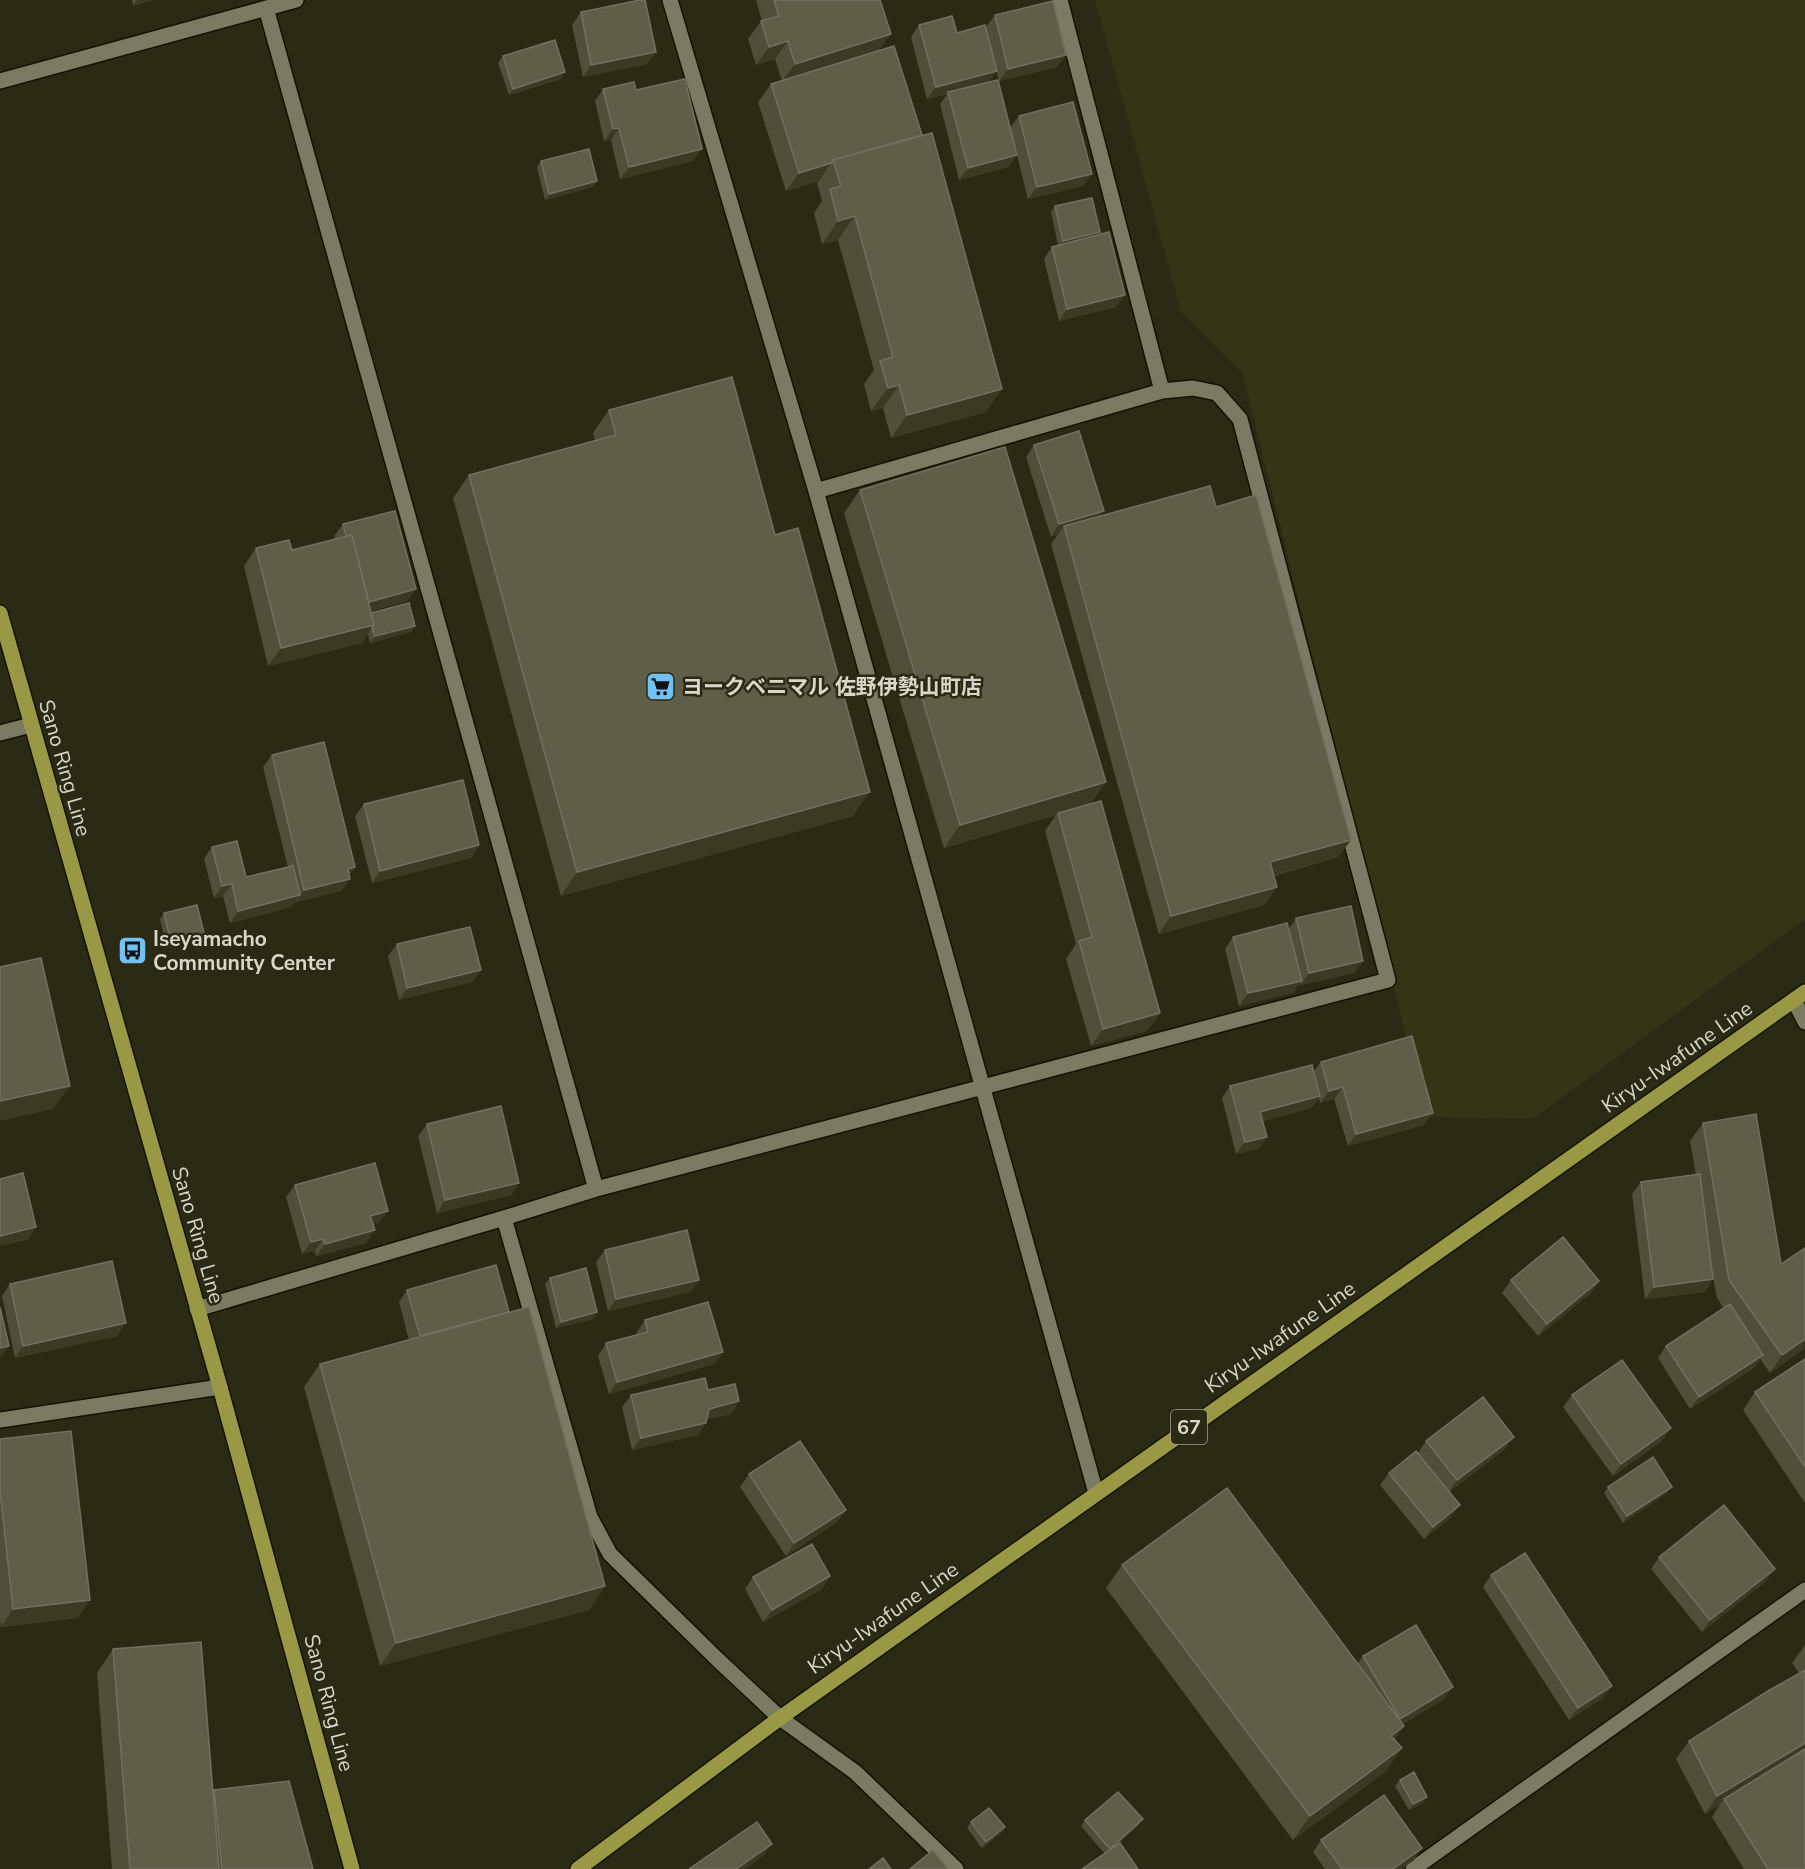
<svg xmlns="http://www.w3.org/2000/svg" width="1805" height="1869" font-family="'Nunito Sans','Noto Sans JP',sans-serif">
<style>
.built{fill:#343417}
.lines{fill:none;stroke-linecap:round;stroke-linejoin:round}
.minor-casing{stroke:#141301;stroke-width:18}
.major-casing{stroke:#141301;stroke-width:18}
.minor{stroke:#7b7b63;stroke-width:15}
.major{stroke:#989845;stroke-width:15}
.wall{fill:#4f4f3a}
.shaded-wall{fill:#3b3b25}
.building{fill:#5e5e49;stroke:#71715e;stroke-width:1.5}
.labels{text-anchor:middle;stroke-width:5;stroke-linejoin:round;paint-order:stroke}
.shield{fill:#2b2b15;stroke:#a3a394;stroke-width:1.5}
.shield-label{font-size:20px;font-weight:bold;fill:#d7d7ca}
.poi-label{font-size:21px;font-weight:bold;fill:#d7d7ca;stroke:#2b2b15;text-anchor:start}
.street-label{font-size:21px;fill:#d7d7ca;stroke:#2b2b15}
</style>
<rect width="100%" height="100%" fill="#2b2b15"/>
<path class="built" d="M 1095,0 L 1805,0 L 1805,919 L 1533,1119 L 1426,1117 L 1243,374 L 1181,312 Z"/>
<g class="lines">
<defs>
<path id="minor" d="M 670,0 L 816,491 L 1096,1493
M 1060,0 L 1162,391
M 266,8 L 596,1189
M 0,81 L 296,0
M 0,733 L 31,725
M 1794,1000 L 1805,1022
M 504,1218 L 590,1517 L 610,1554 L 717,1659 L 780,1718 L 855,1772 L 956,1869
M 197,1309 L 504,1218 L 596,1189 L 1388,980 L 1240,419 L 1217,393 L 1193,388 L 1162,391 L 816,491
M 0,1420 L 220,1387
M 1413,1869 L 1805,1590"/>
<path id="major" d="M 0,613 L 220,1387 L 352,1869
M 578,1869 L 780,1718 L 1805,992"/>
</defs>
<use href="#minor" class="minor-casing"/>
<use href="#major" class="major-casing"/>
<use href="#minor" class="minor"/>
<use href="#major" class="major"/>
</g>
<path class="wall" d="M 132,0 L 152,0 L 133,6 Z
M 756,0 L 880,0 L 879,51 L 922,135 L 921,136 L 986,412 L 891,438 L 883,408 L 871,411 L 864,384 L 874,370 L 838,240 L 822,244 L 814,213 L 822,201 L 817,183 L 819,181 L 786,191 L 758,102 L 771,84 L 782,81 L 775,59 L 756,65 L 748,39 L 761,21 L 762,21 Z
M 581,12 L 656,52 L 647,64 L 583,77 L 572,25 Z
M 995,15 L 1057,67 L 999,81 L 986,27 Z
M 919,25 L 957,33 L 990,82 L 1010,128 L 1019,116 L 1083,186 L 1028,199 L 1017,155 L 1008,167 L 959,180 L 940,104 L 947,94 L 927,99 L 911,37 Z
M 503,56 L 561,79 L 509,95 L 498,63 Z
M 603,89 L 636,90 L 693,161 L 620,179 L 611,140 L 604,141 L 595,101 Z
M 541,161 L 597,181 L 593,187 L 545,200 L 537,167 Z
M 1055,206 L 1100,232 L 1098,235 L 1116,307 L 1059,321 L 1044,259 L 1052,247 L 1058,245 L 1051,212 Z
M 609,410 L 853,816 L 561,896 L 453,498 L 469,475 L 595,441 L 593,433 Z
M 1034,445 L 1099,516 L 1216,507 L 1351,840 L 1338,857 L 1274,876 L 1277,887 L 1264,905 L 1159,934 L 1051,544 L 1058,534 L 1051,537 L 1026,457 Z
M 860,490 L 1106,782 L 1090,804 L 1160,1013 L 1147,1031 L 1091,1046 L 1066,959 L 1076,944 L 1045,831 L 1056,815 L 944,848 L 844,513 Z
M 343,524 L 407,601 L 371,611 L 371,613 L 415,626 L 411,632 L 370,643 L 368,634 L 362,643 L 268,666 L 244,566 L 256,548 L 292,550 L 335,539 L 334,536 Z
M 272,755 L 355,867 L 349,875 L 350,879 L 341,891 L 296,902 L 296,901 L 291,907 L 230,923 L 223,896 L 214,898 L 204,859 L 212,847 L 246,877 L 288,867 L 263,767 Z
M 364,804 L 479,845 L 471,858 L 372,883 L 355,816 Z
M 164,913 L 199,940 L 167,948 L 160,919 Z
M 1296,918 L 1354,973 L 1300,985 L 1300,983 L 1293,993 L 1239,1006 L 1225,949 L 1233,937 L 1289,929 Z
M 397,944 L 481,970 L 472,982 L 399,1000 L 388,956 Z
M 1321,1062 L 1424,1125 L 1348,1146 L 1334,1099 L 1320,1103 L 1319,1098 L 1311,1108 L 1263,1121 L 1267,1137 L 1258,1149 L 1236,1154 L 1222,1098 L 1230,1086 L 1314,1071 Z
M 1703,1123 L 1781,1264 L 1805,1348 L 1770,1373 L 1760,1359 L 1754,1368 L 1690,1409 L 1658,1358 L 1666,1346 L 1724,1309 L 1717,1298 L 1713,1277 L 1705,1292 L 1645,1299 L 1632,1194 L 1641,1182 L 1696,1175 L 1690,1141 Z
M 427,1124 L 519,1183 L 511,1195 L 437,1213 L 418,1136 Z
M 295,1185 L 379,1223 L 373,1225 L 366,1243 L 316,1256 L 315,1251 L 302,1254 L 286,1197 Z
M 605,1250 L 699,1280 L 690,1292 L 608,1311 L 596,1262 Z
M 550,1278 L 597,1312 L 593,1319 L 556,1328 L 545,1284 Z
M 1511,1280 L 1599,1281 L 1591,1293 L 1538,1336 L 1502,1293 Z
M 10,1284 L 117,1336 L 15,1358 L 2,1296 Z
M 407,1290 L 509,1312 L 605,1586 L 589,1610 L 380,1666 L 304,1387 L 320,1364 L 409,1340 L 399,1302 Z
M 645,1320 L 723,1352 L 714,1364 L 609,1394 L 598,1356 L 606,1343 L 637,1335 L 637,1332 Z
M 1805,1359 L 1805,1503 L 1743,1410 L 1755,1392 Z
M 708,1390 L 739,1401 L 731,1414 L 707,1419 L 706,1423 L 698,1435 L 632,1450 L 622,1407 L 631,1395 Z
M 1572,1395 L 1662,1441 L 1613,1476 L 1563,1407 Z
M 0,1439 L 78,1618 L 1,1627 L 0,1619 Z
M 1426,1441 L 1505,1449 L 1449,1492 L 1451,1517 L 1424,1539 L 1380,1485 L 1389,1473 L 1418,1453 Z
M 749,1474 L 846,1510 L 837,1522 L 786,1556 L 740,1487 Z
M 1608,1487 L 1667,1493 L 1623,1523 L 1604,1493 Z
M 1659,1557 L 1766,1581 L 1702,1632 L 1651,1569 Z
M 1122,1565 L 1358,1663 L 1363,1656 L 1444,1699 L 1403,1724 L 1395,1740 L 1402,1748 L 1385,1772 L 1293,1840 L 1106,1588 Z
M 1491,1575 L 1603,1698 L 1569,1720 L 1483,1587 Z
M 830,1576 L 822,1589 L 763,1622 L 745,1589 L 753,1577 Z
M 1805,1645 L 1805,1869 L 1744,1869 L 1712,1817 L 1720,1804 L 1705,1814 L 1676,1759 L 1689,1741 L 1799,1673 L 1792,1663 Z
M 113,1649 L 213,1792 L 214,1790 L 313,1869 L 112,1869 L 97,1673 Z
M 1400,1780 L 1423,1803 L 1409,1810 L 1395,1786 Z
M 1143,1819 L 1138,1826 L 1112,1849 L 1105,1854 L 1081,1826 L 1085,1820 Z
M 971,1822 L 1001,1833 L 982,1848 L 967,1828 Z
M 1321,1840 L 1414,1860 L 1401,1869 L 1325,1869 L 1313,1852 Z"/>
<path class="shaded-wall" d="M 137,0 L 152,0 L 133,6 Z
M 891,34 L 878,52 L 782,81 L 795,64 Z
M 788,41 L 775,59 L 756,65 L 769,47 Z
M 656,52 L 647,64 L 583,77 L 591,65 Z
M 1066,55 L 1057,67 L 999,81 L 1008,69 Z
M 997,71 L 988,83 L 948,92 L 947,94 L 927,99 L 936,87 Z
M 565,72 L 561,79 L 509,95 L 513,89 Z
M 619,128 L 611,140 L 604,141 L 613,129 Z
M 702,149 L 693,161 L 620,179 L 629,167 Z
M 1017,155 L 1008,167 L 959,180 L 968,168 Z
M 831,163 L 819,181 L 786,191 L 799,173 Z
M 1092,174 L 1083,186 L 1028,199 L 1037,187 Z
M 597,181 L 593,187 L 545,200 L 549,194 Z
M 855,216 L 838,240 L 822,244 L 838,221 Z
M 1100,232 L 1095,238 L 1058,247 L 1063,241 Z
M 1125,295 L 1116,307 L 1059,321 L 1067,309 Z
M 899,385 L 883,408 L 871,411 L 888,388 Z
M 1002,389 L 986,412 L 891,438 L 907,415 Z
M 1104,511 L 1095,523 L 1064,526 L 1058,534 L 1051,537 L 1059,524 Z
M 416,589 L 407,601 L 355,615 L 363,603 Z
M 374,625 L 362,643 L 268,666 L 281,648 Z
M 415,626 L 411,632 L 370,643 L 375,636 Z
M 1106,782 L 1089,805 L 1058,813 L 1056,815 L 944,848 L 960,825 Z
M 870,792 L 853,816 L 561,896 L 577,872 Z
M 1351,840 L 1338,857 L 1257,880 L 1270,862 Z
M 479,845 L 471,858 L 372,883 L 380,871 Z
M 355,867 L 346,879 L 350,879 L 341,891 L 296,902 L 304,890 L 348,869 Z
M 232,884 L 223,896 L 214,898 L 222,886 Z
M 1277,887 L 1264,905 L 1159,934 L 1171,916 Z
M 300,895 L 291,907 L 230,923 L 238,911 Z
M 204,933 L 199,940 L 167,948 L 171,942 Z
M 1363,961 L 1354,973 L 1300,985 L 1309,973 Z
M 481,970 L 472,982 L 399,1000 L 407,988 Z
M 1302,981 L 1293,993 L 1239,1006 L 1248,993 Z
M 1160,1013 L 1147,1031 L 1091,1046 L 1103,1029 Z
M 70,1086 L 53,1109 L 0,1121 L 0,1101 Z
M 1343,1087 L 1334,1099 L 1320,1103 L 1329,1091 Z
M 1320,1096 L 1311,1108 L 1252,1124 L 1260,1112 Z
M 1433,1113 L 1424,1125 L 1348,1146 L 1356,1134 Z
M 1267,1137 L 1258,1149 L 1236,1154 L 1245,1142 Z
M 519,1183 L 511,1195 L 437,1213 L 445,1200 Z
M 388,1211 L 379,1223 L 362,1228 L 370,1216 Z
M 36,1227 L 28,1240 L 0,1246 L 0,1236 Z
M 375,1230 L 366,1243 L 316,1256 L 325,1244 Z
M 323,1239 L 315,1251 L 302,1254 L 311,1242 Z
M 1713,1279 L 1705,1292 L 1645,1299 L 1654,1287 Z
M 699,1280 L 690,1292 L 608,1311 L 616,1299 Z
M 1599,1281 L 1591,1293 L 1538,1336 L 1547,1324 Z
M 597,1312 L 593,1319 L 556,1328 L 561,1322 Z
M 126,1323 L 117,1336 L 15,1358 L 23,1346 Z
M 1805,1339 L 1805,1348 L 1770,1373 L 1782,1355 Z
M 9,1346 L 0,1358 L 0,1348 Z
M 723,1352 L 714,1364 L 609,1394 L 617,1382 Z
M 1763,1355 L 1754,1368 L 1690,1409 L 1699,1397 Z
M 739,1401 L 731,1414 L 700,1421 L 709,1409 Z
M 706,1423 L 698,1435 L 632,1450 L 641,1438 Z
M 1671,1428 L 1662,1441 L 1613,1476 L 1621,1464 Z
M 1514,1437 L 1505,1449 L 1449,1492 L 1457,1480 Z
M 1672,1487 L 1667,1493 L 1623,1523 L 1627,1516 Z
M 1460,1505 L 1451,1517 L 1424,1539 L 1433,1527 Z
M 846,1510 L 837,1522 L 786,1556 L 794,1543 Z
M 1775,1569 L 1766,1581 L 1702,1632 L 1710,1620 Z
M 830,1576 L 822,1589 L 763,1622 L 772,1610 Z
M 605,1586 L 589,1610 L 380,1666 L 396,1643 Z
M 90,1600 L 78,1618 L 1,1627 L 13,1609 Z
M 1612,1686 L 1603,1698 L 1569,1720 L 1578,1708 Z
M 1453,1687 L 1444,1699 L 1392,1731 L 1400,1719 Z
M 1404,1726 L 1388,1750 L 1391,1736 Z
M 1805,1743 L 1805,1753 L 1724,1799 L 1720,1804 L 1705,1814 L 1717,1796 Z
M 1402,1748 L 1385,1772 L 1293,1840 L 1310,1816 Z
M 1427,1797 L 1423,1803 L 1409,1810 L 1413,1804 Z
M 1143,1819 L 1138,1826 L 1105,1855 L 1110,1849 Z
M 1005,1827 L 1001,1833 L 982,1848 L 986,1842 Z
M 772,1844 L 763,1856 L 745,1869 L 736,1869 Z
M 1422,1848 L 1414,1860 L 1401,1869 L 1393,1869 Z"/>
<path class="building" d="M 640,0 L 645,0 L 656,52 L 591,65 L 581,12 Z
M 774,0 L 880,0 L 891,34 L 795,64 L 788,41 L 769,47 L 761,21 L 779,16 Z
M 1053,1 L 1066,55 L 1008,69 L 995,15 Z
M 952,16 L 957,33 L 985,25 L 997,71 L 936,87 L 919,25 Z
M 555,40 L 565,72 L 513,89 L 503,56 Z
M 894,46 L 922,135 L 833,160 L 831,163 L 799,173 L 771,84 Z
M 685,79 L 702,149 L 629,167 L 619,128 L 613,129 L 603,89 L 634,82 L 636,90 Z
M 998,80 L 1017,155 L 968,168 L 948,92 Z
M 1073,102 L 1092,174 L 1037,187 L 1019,116 Z
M 932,133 L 1002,389 L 907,415 L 899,385 L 888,388 L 880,361 L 893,357 L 855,216 L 838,221 L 830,189 L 841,186 L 833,160 Z
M 589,149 L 597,181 L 549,194 L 541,161 Z
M 1092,198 L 1100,232 L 1063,241 L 1055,206 Z
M 1109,232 L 1125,295 L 1067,309 L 1052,247 Z
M 732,377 L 775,535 L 798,528 L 870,792 L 577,872 L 469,475 L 616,435 L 609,410 Z
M 1079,431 L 1104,511 L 1059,524 L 1034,445 Z
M 1005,447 L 1106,782 L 960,825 L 860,490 Z
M 1210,486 L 1216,507 L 1256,495 L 1351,840 L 1270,862 L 1277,887 L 1171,916 L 1064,526 Z
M 395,511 L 416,589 L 369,602 L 352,535 L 346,536 L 343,524 Z
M 352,535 L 374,625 L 281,648 L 256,548 L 289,540 L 292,550 Z
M 409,603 L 415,626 L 375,636 L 372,628 L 374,625 L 371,613 Z
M 324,742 L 355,867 L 348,869 L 350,879 L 304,890 L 272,755 Z
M 463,780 L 479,845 L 380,871 L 364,804 Z
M 1101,801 L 1160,1013 L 1103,1029 L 1079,941 L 1092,937 L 1058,813 Z
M 237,841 L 246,877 L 293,866 L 300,895 L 238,911 L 232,884 L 222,886 L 212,847 Z
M 197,905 L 204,933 L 171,942 L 164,913 Z
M 1351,906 L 1363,961 L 1309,973 L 1296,918 Z
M 1287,923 L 1302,981 L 1248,993 L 1233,937 Z
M 470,927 L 481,970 L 407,988 L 397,944 Z
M 41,958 L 70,1086 L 0,1101 L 0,967 Z
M 1412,1036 L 1433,1113 L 1356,1134 L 1343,1087 L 1329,1091 L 1321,1062 Z
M 1312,1065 L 1320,1096 L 1260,1112 L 1267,1137 L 1245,1142 L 1230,1086 Z
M 501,1106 L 519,1183 L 445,1200 L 427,1124 Z
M 1756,1114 L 1781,1264 L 1805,1248 L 1805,1339 L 1782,1355 L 1729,1280 L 1703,1123 Z
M 375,1163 L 388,1211 L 370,1216 L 375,1230 L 325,1244 L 323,1239 L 311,1242 L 295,1185 Z
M 23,1173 L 36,1227 L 0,1236 L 0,1179 Z
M 1700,1174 L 1713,1279 L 1654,1287 L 1641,1182 Z
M 687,1230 L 699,1280 L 616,1299 L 605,1250 Z
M 1563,1237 L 1599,1281 L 1547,1324 L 1511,1280 Z
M 112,1261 L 126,1323 L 23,1346 L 10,1284 Z
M 496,1265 L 509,1312 L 420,1336 L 407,1290 Z
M 586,1268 L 597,1312 L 561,1322 L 550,1278 Z
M 708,1302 L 723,1352 L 617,1382 L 606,1343 L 648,1332 L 645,1320 Z
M 1730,1304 L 1763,1355 L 1699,1397 L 1666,1346 Z
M 0,1307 L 9,1346 L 0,1348 Z
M 529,1307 L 605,1586 L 396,1643 L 320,1364 Z
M 1805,1359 L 1805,1467 L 1755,1392 Z
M 1622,1360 L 1671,1428 L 1621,1464 L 1572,1395 Z
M 705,1378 L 708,1390 L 735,1384 L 739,1401 L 709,1409 L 706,1423 L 641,1438 L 631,1395 Z
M 1483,1397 L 1514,1437 L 1457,1480 L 1426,1441 Z
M 71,1431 L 90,1600 L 13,1609 L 0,1490 L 0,1439 Z
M 800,1441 L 846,1510 L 794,1543 L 749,1474 Z
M 1416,1451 L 1460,1505 L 1433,1527 L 1389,1473 Z
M 1653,1457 L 1672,1487 L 1627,1516 L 1608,1487 Z
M 1227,1488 L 1404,1726 L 1391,1736 L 1402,1748 L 1310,1816 L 1122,1565 Z
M 1724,1505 L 1775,1569 L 1710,1620 L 1659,1557 Z
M 812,1544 L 830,1576 L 772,1610 L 753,1577 Z
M 1525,1553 L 1612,1686 L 1578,1708 L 1491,1575 Z
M 1416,1625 L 1453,1687 L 1400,1719 L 1363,1656 Z
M 201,1642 L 219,1869 L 130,1869 L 113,1649 Z
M 1805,1670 L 1805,1743 L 1717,1796 L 1689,1741 L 1768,1691 Z
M 1805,1749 L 1805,1869 L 1768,1869 L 1724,1799 Z
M 1414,1772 L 1427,1797 L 1413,1804 L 1400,1780 Z
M 289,1781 L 313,1869 L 222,1869 L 214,1790 Z
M 1118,1792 L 1143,1819 L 1110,1849 L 1085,1820 Z
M 1384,1795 L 1422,1848 L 1393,1869 L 1342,1869 L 1321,1840 Z
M 989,1808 L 1005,1827 L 986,1842 L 971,1822 Z
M 757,1822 L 772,1844 L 736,1869 L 689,1869 Z
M 1120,1843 L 1138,1869 L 1082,1869 Z
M 933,1850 L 948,1869 L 910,1869 Z
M 883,1858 L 891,1869 L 869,1869 Z"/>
<defs>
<symbol id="supermarket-square" viewBox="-11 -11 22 22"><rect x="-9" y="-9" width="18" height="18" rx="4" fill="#70c2f4" stroke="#2b2b15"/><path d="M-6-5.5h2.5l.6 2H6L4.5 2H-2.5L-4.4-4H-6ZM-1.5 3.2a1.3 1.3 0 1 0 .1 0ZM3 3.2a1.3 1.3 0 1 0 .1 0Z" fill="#111"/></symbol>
<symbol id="bus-square" viewBox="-11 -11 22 22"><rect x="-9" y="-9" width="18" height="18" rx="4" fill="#70c2f4" stroke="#2b2b15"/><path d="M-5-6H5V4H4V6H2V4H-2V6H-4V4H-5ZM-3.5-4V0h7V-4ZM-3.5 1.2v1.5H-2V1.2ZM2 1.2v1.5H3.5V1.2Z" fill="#111"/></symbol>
</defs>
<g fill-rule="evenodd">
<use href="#supermarket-square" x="644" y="670" width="33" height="33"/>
<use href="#bus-square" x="116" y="934" width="33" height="33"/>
</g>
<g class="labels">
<rect class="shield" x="1171" y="1410" width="36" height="34" rx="4.5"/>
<g class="shield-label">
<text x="1189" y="1434">67</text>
</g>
<g class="poi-label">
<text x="682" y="694">ヨークベニマル 佐野伊勢山町店</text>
<text x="153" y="946">Iseyamacho<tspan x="153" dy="24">Community Center</tspan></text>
</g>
<g class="street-label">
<text transform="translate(65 768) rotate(74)" y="7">Sano Ring Line</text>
<text transform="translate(1677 1057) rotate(-35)" y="7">Kiryu-Iwafune Line</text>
<text transform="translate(198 1235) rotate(74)" y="7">Sano Ring Line</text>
<text transform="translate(1280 1337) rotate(-35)" y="7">Kiryu-Iwafune Line</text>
<text transform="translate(883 1618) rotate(-35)" y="7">Kiryu-Iwafune Line</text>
<text transform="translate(329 1703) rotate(75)" y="7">Sano Ring Line</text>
</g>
</g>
</svg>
